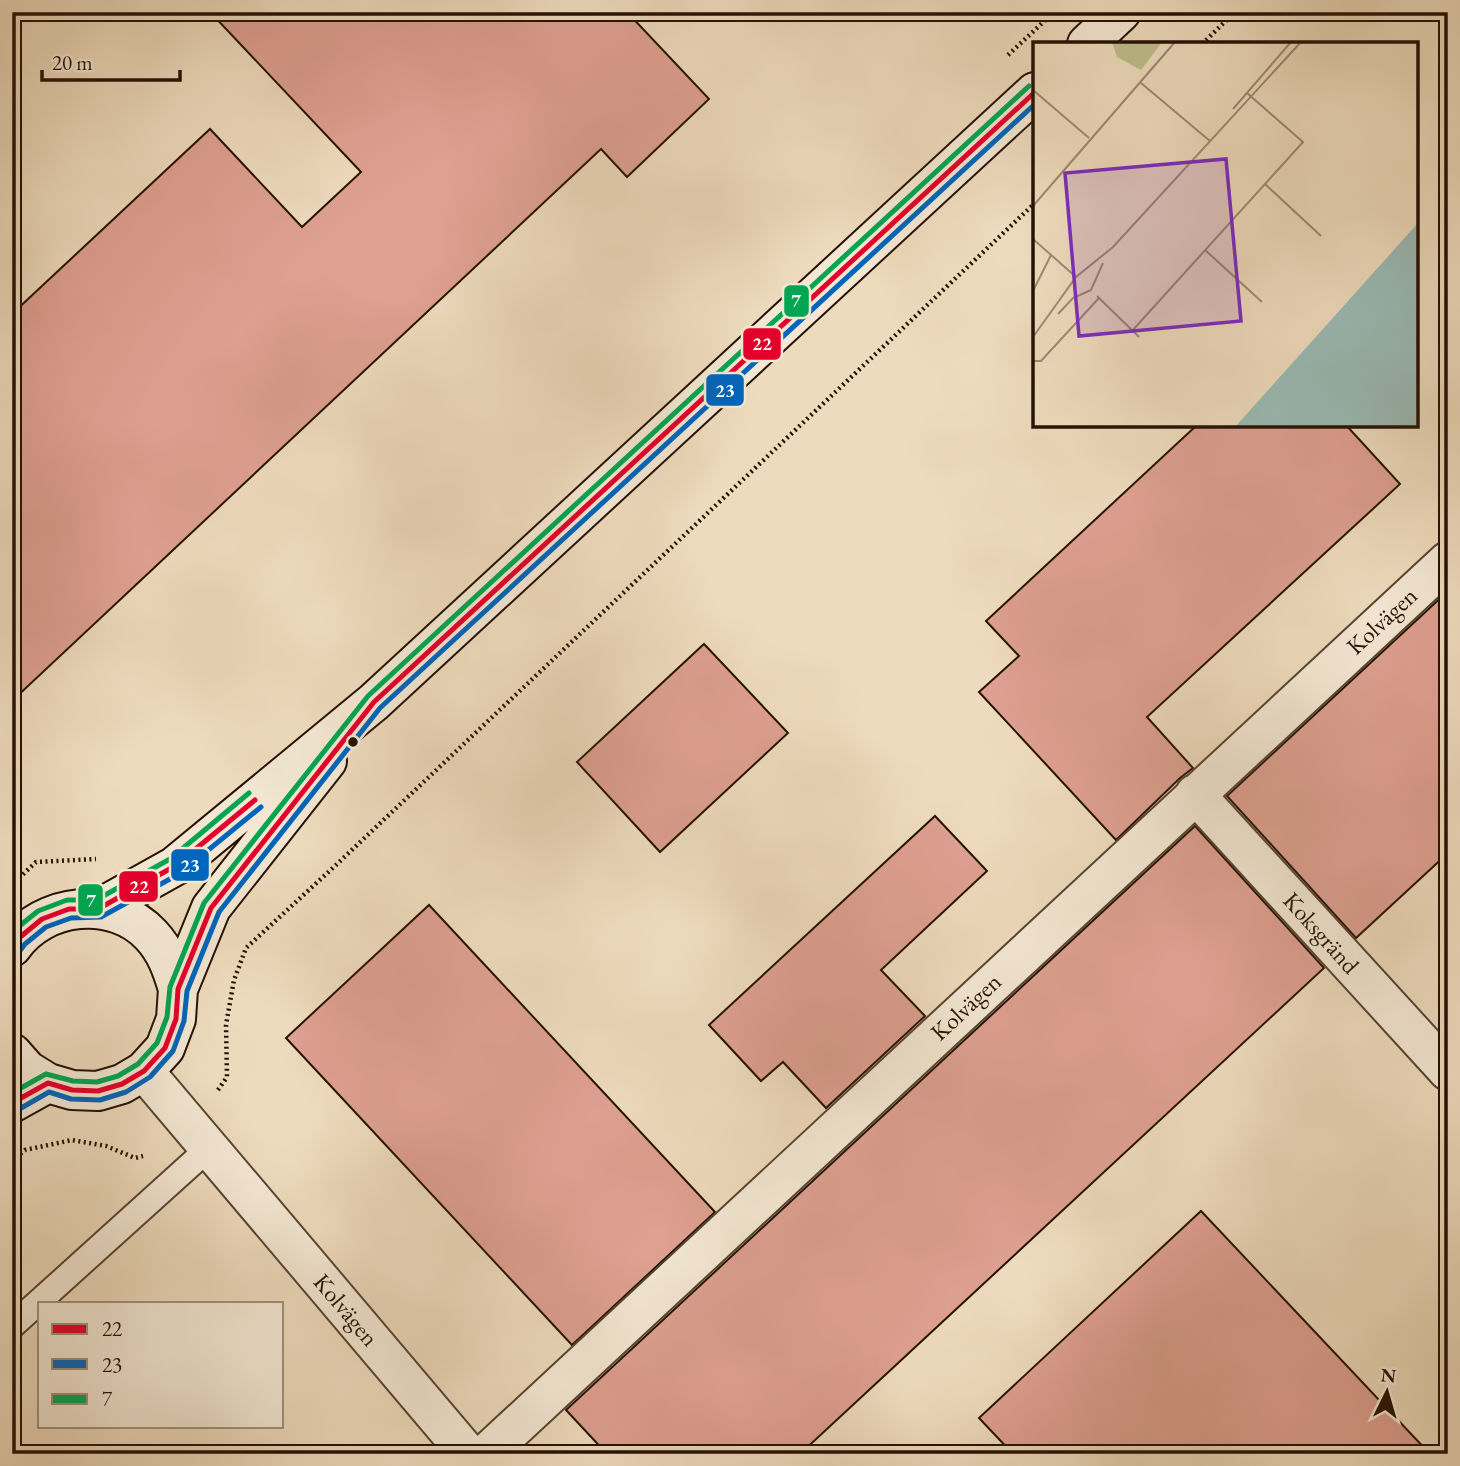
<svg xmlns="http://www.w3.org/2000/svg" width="1460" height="1466" font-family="'EB Garamond',serif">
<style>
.building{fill:#dea091;stroke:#251104;stroke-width:2}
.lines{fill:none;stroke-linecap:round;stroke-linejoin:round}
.lane-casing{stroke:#574432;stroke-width:28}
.street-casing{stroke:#574432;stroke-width:42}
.secondary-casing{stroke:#251104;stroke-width:42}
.path{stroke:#251104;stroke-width:4.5;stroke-dasharray:2 3.5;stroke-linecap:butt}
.lane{stroke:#f4e8d4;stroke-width:24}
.street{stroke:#f4e8d4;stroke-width:38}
.secondary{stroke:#f4e8d4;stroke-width:38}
.bus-1-casing{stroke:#f4e8d4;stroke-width:10}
.bus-2-casing{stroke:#f4e8d4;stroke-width:10}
.bus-3-casing{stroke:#f4e8d4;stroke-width:10}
.bus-1{stroke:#e4002b;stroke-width:5}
.bus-2{stroke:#0065bd;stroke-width:5}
.bus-3{stroke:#00a651;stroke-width:5}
.bus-dot{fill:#251104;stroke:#f4e8d4;stroke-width:2.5}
.labels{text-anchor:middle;stroke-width:5;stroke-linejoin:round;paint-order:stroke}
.street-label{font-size:24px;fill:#251104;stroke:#f4e8d4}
.inset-road{fill:none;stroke:#9e8a73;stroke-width:2}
.view{fill:#7b2cbf;fill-opacity:0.15;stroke:#7b2cbf;stroke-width:3.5}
.inset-edge{fill:none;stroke:#251104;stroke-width:3.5}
.line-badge{stroke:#f4e8d4;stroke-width:2.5}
.badge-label{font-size:19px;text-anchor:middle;font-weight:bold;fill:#fff}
</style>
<rect width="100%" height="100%" fill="#eedbbd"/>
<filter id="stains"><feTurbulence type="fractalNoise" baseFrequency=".00286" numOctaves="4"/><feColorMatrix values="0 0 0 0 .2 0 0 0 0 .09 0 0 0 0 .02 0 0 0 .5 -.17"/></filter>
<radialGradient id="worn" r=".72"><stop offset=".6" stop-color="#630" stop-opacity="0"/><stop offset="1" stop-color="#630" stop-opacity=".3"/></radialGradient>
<path class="building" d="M 210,12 L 627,12 L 709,99 L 627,177 L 601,149 L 12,701 L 12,314 L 210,129 L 302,227 L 361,172 Z
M 1197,425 L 1346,425 L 1400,484 L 1147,717 L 1193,768 L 1180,778 L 1116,840 L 979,692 L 1019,656 L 986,621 Z
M 1448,591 L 1448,853 L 1356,938 L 1227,796 Z
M 704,644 L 788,733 L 660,852 L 577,762 Z
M 935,816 L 987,871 L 881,970 L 925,1016 L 826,1108 L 783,1062 L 761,1081 L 709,1025 Z
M 1195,826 L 1324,968 L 800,1454 L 607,1454 L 566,1410 Z
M 429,905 L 715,1212 L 572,1345 L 286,1038 Z
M 1201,1211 L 1430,1454 L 1013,1454 L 979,1418 Z"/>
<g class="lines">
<defs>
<path id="lane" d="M 12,1326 L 209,1148"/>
<path id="street" d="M 1195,794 L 1448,1071
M 144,1071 L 468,1454
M 486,1454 L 1448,561"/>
<path id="secondary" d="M 1087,44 L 1121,12
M 98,909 L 175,866 L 374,702 L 1035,92
M 12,947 C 43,902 114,895 151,935 C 166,951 172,969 178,989
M 12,1053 L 27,1070 L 48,1083 L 72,1090 L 98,1091 L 122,1084 L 144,1071 L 165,1048 L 176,1019 L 178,989 L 211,908 L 327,761
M 12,1103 L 48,1083"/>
</defs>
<use href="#lane" class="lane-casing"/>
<use href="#street" class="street-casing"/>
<use href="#secondary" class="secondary-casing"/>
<path class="path" d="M 1202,44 L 1235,12
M 1008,55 L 1053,13
M 15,882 L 36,862 L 96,859
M 218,1090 L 227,1077 L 226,1025 L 234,980 L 246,948 L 336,865 L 1035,203
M 12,1161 L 25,1150 L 72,1140 L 106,1146 L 135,1158 L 143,1156"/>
<use href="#lane" class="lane"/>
<use href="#street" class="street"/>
<use href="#secondary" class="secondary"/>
<defs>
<path id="bus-1" d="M 12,947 L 19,938 L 42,919 L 69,909 L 98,909 L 175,866 L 255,800
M 12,1103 L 48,1083 L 72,1090 L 98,1091 L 122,1084 L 144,1071 L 165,1048 L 176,1019 L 178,989 L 211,908 L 374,702 L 1035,92"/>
<path id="bus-2" d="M 19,952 L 25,944 L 46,927 L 71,918 L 101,917 L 179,874 L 261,807
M 16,1111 L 49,1092 L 71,1099 L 100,1100 L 126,1092 L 150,1077 L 173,1051 L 184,1021 L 187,991 L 219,912 L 380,708 L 1035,104"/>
<path id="bus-3" d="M 12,932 L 38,911 L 67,900 L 96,900 L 170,859 L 249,793
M 12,1093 L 46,1074 L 73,1081 L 97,1082 L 118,1076 L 138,1064 L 157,1043 L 167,1017 L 170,987 L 204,903 L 368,696 L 1029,86"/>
</defs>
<use href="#bus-1" class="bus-1-casing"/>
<use href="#bus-2" class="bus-2-casing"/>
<use href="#bus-3" class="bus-3-casing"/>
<use href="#bus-1" class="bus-1"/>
<use href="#bus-2" class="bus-2"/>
<use href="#bus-3" class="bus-3"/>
</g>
<circle class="bus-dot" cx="353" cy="742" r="6"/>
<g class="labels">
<g class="street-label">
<text transform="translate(1382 621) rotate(-43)" y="8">Kolvägen</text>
<text transform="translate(1321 933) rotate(48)" y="8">Koksgränd</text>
<text transform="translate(966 1007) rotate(-43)" y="8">Kolvägen</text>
<text transform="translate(346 1310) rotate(50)" y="8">Kolvägen</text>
</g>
</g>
<g transform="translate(1033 42)">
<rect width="385" height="385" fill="#eedbbd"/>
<path d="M 79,0 L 129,0 L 108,28 L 84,15 Z" fill="#bfbe8c"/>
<path d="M 385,181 L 385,385 L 202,385 Z" fill="#9abab5"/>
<path class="inset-road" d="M 108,41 L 177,99M 0,48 L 56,96M 200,67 L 258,0M 232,142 L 288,194M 0,164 L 142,0M 0,197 L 43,235M 172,208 L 229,260M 0,249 L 18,213M 64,254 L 106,295M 25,272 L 40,256 L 58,248 L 70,221M 99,289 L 270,100 L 214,51M 0,295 L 43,235 L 80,205 L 268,0M 0,319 L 8,319 L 66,256"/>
<path class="view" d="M 193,117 L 208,279 L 46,294 L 32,131 Z"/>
<rect width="385" height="385" class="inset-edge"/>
</g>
<g class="line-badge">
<rect x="783" y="284" width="27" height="34" rx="7" fill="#00a651"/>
<rect x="742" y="327" width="40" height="34" rx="7" fill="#e4002b"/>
<rect x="705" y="373" width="40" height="34" rx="7" fill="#0065bd"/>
<rect x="170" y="848" width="40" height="34" rx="7" fill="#0065bd"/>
<rect x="118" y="870" width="41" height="33" rx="7" fill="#e4002b"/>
<rect x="77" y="883" width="27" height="34" rx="7" fill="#00a651"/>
</g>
<g class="badge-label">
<text x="796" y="307">7</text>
<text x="762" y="350">22</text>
<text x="725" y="397">23</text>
<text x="190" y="872">23</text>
<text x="139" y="893">22</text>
<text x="91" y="907">7</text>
</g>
<rect width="1460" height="1466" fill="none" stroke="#eedbbd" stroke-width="42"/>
<rect x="14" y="14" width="1432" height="1438" fill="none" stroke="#251104" stroke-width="3.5"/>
<rect x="21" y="21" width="1418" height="1424" fill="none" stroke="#251104" stroke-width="2"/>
<rect x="38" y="1302" width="245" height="126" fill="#f4e8d4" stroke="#a19281" stroke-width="2"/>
<rect x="52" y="1324" width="35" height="10" fill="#e4002b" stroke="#a19281" stroke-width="2"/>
<text x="102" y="1336" font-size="21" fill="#251104">22</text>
<rect x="52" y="1359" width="35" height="10" fill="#0065bd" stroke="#a19281" stroke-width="2"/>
<text x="102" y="1372" font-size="21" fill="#251104">23</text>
<rect x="52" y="1394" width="35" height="10" fill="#00a651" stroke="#a19281" stroke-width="2"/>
<text x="102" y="1406" font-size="21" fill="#251104">7</text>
<g transform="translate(1387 1392) rotate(5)" stroke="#f4e8d4" stroke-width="5" paint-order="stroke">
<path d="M0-5L12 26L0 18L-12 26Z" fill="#251104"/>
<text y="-10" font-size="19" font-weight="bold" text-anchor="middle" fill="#251104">N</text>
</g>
<path d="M42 70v10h138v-10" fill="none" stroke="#251104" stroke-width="3.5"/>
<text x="52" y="70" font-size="21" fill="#251104" stroke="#f4e8d4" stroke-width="5" paint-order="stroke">20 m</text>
<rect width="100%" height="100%" filter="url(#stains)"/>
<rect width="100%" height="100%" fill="url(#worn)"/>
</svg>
